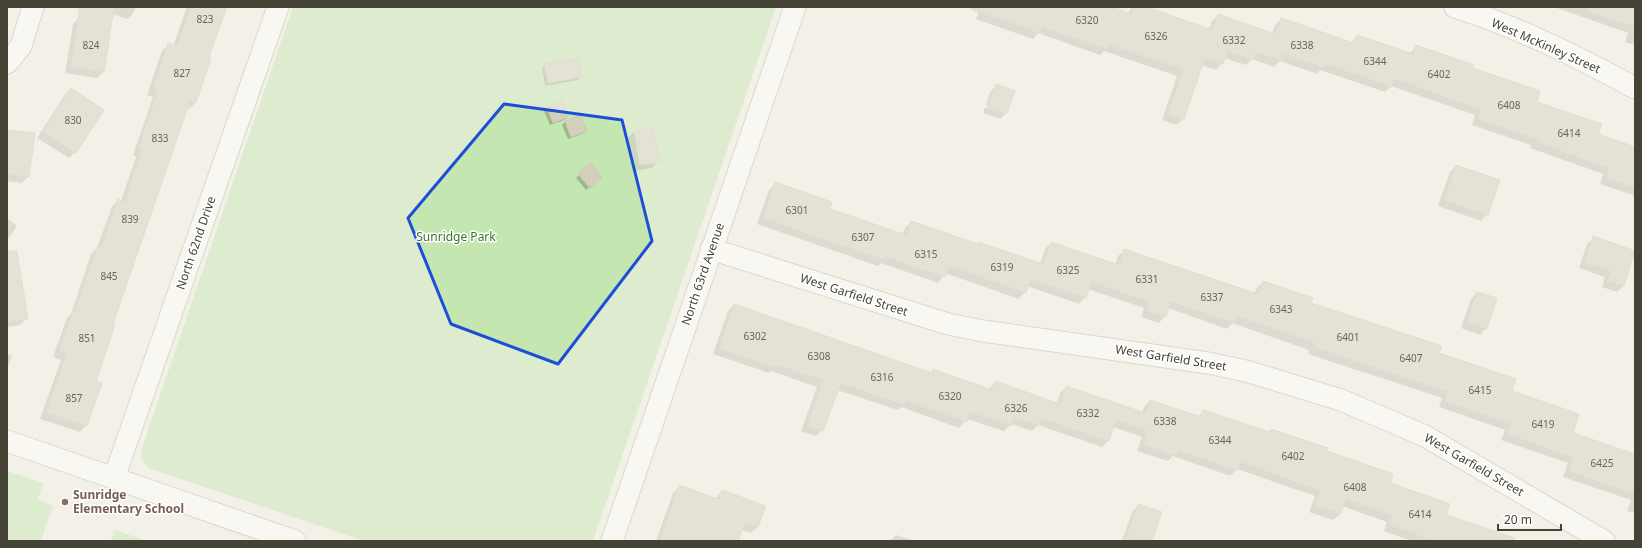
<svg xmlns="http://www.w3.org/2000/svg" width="1642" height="548" font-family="'Noto Sans',sans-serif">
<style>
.green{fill:#c4e6b0}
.shadow{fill:#0003}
.building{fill:#d4cfbc;stroke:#cfc8b0}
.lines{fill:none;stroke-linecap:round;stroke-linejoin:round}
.minor-casing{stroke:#bebba9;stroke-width:23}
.minor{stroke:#fff;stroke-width:21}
.marked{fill:none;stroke:#1d4ed8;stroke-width:3;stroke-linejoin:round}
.education-dot{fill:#8d6e63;stroke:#fff;stroke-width:1.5}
.labels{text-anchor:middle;stroke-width:3;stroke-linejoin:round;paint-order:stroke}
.number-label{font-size:10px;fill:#696558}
.street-label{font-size:12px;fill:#454236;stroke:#fff}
.park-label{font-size:12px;fill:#39752b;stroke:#fff}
.education-label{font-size:12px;font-weight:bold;fill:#785e54;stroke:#fff;text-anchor:start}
</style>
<rect width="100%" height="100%" fill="#f3f1e7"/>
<path class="green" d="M 293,7 L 776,7 L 593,541 L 364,541 L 151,469 C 142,464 140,458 142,448 Z
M 7,471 L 43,483 L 38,499 L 53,506 L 41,541 L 7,541 Z
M 115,530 L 147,541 L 111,541 Z"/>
<path class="shadow" d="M 89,7 L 136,7 L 134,12 L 128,19 L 112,14 L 103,72 L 97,78 L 65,73 L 73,24 Z
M 187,7 L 226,7 L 208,58 L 210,59 L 195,103 L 189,109 L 186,108 L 112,325 L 95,381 L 101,383 L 86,426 L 80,432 L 40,419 L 61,360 L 53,357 L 67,318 L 71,314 L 91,254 L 97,248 L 112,207 L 118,200 L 121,201 L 136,157 L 133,155 L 153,97 L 147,95 L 162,51 L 169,44 L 173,46 Z
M 966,7 L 1109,7 L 1128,13 L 1132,7 L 1144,7 L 1209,29 L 1212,21 L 1218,15 L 1272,34 L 1275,25 L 1281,19 L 1351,43 L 1357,36 L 1410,54 L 1416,46 L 1472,69 L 1597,135 L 1635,148 L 1635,196 L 1600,184 L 1603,174 L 1530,148 L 1531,145 L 1472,125 L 1475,115 L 1391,86 L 1385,92 L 1320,70 L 1317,74 L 1280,61 L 1274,67 L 1252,59 L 1246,65 L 1224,58 L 1222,63 L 1216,70 L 1202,65 L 1183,119 L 1177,125 L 1162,120 L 1177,76 L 1104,51 L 1100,55 L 1038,33 L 1033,39 L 976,19 L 979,11 Z
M 1554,7 L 1635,7 L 1635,45 L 1625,42 L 1628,33 Z
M 545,65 L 581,77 L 578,80 L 545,86 L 542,68 Z
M 996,86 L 1013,91 L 1006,113 L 1000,119 L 983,113 L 985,107 L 1004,113 L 1004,111 L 986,105 L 990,92 Z
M 71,89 L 75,152 L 69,158 L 37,138 L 64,96 Z
M 547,108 L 567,117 L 564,120 L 550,125 L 544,111 Z
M 579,116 L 585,131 L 582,134 L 568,139 L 562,125 L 565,122 Z
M 7,131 L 28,176 L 22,183 L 7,181 Z
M 634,132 L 658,161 L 652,168 L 634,171 L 628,138 Z
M 590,165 L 598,179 L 586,190 L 576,178 Z
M 1456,166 L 1487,214 L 1481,221 L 1438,206 L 1450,172 Z
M 775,184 L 829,210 L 902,235 L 905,228 L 911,222 L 977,245 L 979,243 L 1040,264 L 1045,249 L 1051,243 L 1115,265 L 1118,256 L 1125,250 L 1254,294 L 1257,288 L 1263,282 L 1310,304 L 1438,353 L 1511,391 L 1571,434 L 1635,459 L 1635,513 L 1627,511 L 1631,500 L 1563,477 L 1568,463 L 1501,440 L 1505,430 L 1439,407 L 1442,398 L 1308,354 L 1309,350 L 1232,323 L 1227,329 L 1168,308 L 1165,316 L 1159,323 L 1141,317 L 1144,308 L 1088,289 L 1085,297 L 1079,304 L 1027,286 L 1025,292 L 1019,299 L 945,273 L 938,283 L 881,263 L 878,266 L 757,224 L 769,190 Z
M 7,218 L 17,226 L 7,240 Z
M 1594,238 L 1635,252 L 1623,286 L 1617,292 L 1602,287 L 1605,277 L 1579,268 L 1587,244 Z
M 7,277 L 26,319 L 20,325 L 7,327 Z
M 1477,293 L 1486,328 L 1480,335 L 1461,328 L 1471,299 Z
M 734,305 L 930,374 L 933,371 L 988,390 L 995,382 L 1057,404 L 1060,393 L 1067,387 L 1142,413 L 1144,407 L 1150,401 L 1197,417 L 1204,411 L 1268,433 L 1271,430 L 1326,452 L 1388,484 L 1445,515 L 1509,541 L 1412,541 L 1384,531 L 1387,522 L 1342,506 L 1340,514 L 1333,520 L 1309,512 L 1315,496 L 1237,469 L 1230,476 L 1173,456 L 1168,461 L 1137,451 L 1142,437 L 1113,427 L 1108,441 L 1102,447 L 1038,425 L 1032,431 L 1011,424 L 1004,431 L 967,419 L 959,428 L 901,407 L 898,410 L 837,390 L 822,430 L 816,436 L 801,431 L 817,387 L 771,371 L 769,373 L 713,354 L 728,311 Z
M 7,354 L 12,355 L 7,370 Z
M 679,487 L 715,499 L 722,491 L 758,527 L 751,533 L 741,529 L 737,541 L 656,541 L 673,493 Z
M 1138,505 L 1151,541 L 1122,541 L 1132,512 Z
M 896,535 L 914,541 L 890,541 Z"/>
<path class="building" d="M 80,7 L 114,7 L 104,72 L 71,67 Z
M 191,7 L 227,7 L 209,57 L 211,58 L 196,103 L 190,101 L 113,324 L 115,325 L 96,381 L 102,383 L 87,426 L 46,412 L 66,354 L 59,351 L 73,310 L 75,311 L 97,247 L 101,248 L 118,199 L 125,202 L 141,150 L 138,149 L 158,91 L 153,89 L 168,43 L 177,46 Z
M 972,7 L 1112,7 L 1131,14 L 1134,7 L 1147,7 L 1212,30 L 1218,14 L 1275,34 L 1281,18 L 1354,43 L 1357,35 L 1413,54 L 1416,45 L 1474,65 L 1473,68 L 1540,91 L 1537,102 L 1602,124 L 1598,134 L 1635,147 L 1635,188 L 1606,178 L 1609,168 L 1536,142 L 1537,139 L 1477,119 L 1481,109 L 1394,79 L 1392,87 L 1326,64 L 1324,68 L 1284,54 L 1282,61 L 1256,52 L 1253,60 L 1228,51 L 1223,64 L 1205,58 L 1184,119 L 1168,114 L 1183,70 L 1109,45 L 1108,49 L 1042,27 L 1040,33 L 972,10 Z
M 1586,7 L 1635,7 L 1635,27 L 1585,10 Z
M 578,58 L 582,77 L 548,83 L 544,64 Z
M 996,84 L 1015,91 L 1007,113 L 988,107 Z
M 71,88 L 104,110 L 76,153 L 43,131 Z
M 562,101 L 568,117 L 553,123 L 547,107 Z
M 580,115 L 587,131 L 571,137 L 565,121 Z
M 653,128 L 660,162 L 640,165 L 634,131 Z
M 7,130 L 35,133 L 29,177 L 7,174 Z
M 590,163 L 602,177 L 590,188 L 578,174 Z
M 1456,165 L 1500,180 L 1488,215 L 1444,200 Z
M 775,182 L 832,202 L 830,209 L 906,235 L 911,221 L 978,244 L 978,242 L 1043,264 L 1051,242 L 1119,265 L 1124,249 L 1258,294 L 1263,281 L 1313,298 L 1311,303 L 1442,346 L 1439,353 L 1516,379 L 1512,391 L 1579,414 L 1573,433 L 1635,454 L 1635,494 L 1569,471 L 1573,457 L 1507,434 L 1511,424 L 1445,401 L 1448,392 L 1314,347 L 1315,343 L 1236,316 L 1234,323 L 1171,301 L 1166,317 L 1146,310 L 1149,302 L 1091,282 L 1086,298 L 1031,279 L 1026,293 L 949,266 L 945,277 L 887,257 L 885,260 L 763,218 Z
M 1593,236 L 1635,251 L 1624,286 L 1607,281 L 1611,271 L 1585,262 Z
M 7,251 L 17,251 L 28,319 L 7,323 Z
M 1477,292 L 1497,298 L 1487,329 L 1467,322 Z
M 734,304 L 932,373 L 933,369 L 992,390 L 995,381 L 1060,404 L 1066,386 L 1145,413 L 1150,400 L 1201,417 L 1203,410 L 1269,432 L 1271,429 L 1328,448 L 1327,451 L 1393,474 L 1390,483 L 1450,504 L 1446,515 L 1515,538 L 1514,541 L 1435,541 L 1389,525 L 1393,516 L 1346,499 L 1341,514 L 1315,505 L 1320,490 L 1240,462 L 1237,470 L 1178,450 L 1176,456 L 1143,444 L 1147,431 L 1116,420 L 1109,441 L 1042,418 L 1039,425 L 1014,417 L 1011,426 L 970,412 L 967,422 L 906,401 L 905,405 L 841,383 L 823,431 L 807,425 L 823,380 L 777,365 L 776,368 L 719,348 Z
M 679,485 L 718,499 L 722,490 L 766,506 L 758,527 L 745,522 L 738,541 L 660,541 Z
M 1138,504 L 1162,512 L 1152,541 L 1125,541 Z"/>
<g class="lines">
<defs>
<path id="minor" d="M 1455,7 C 1518,27 1578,57 1635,88
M 7,63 L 21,46 L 33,7
M 711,249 L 948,324 L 983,331 L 1208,363 L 1246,371 L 1341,400 L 1425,436 L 1604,541
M 7,441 L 295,541
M 114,478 L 278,7
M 612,541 L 795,7"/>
</defs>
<use href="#minor" class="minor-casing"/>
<use href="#minor" class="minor"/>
</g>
<path d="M0 0H1642V548H0ZM 504,104 L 622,120 L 652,241 L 558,364 L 451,324 L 408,218 Z" fill="#f3f1e7" fill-opacity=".55" fill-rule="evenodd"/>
<path class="marked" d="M 504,104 L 622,120 L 652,241 L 558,364 L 451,324 L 408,218 Z"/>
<circle class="education-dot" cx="65" cy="502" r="4"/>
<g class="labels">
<g class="number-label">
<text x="205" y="23">823</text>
<text x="1087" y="24">6320</text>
<text x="1156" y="40">6326</text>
<text x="1234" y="44">6332</text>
<text x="91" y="49">824</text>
<text x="1302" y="49">6338</text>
<text x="1375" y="65">6344</text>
<text x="182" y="77">827</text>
<text x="1439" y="78">6402</text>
<text x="1509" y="109">6408</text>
<text x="73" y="124">830</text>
<text x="1569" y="137">6414</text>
<text x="160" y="142">833</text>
<text x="797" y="214">6301</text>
<text x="130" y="223">839</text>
<text x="863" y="241">6307</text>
<text x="926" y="258">6315</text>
<text x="1002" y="271">6319</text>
<text x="1068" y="274">6325</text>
<text x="109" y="280">845</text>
<text x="1147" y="283">6331</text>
<text x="1212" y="301">6337</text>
<text x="1281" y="313">6343</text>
<text x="755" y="340">6302</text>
<text x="1348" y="341">6401</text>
<text x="87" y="342">851</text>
<text x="819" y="360">6308</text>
<text x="1411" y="362">6407</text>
<text x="882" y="381">6316</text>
<text x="1480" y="394">6415</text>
<text x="950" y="400">6320</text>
<text x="74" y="402">857</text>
<text x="1016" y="412">6326</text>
<text x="1088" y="417">6332</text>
<text x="1165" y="425">6338</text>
<text x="1543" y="428">6419</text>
<text x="1220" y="444">6344</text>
<text x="1293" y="460">6402</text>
<text x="1602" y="467">6425</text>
<text x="1355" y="491">6408</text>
<text x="1420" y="518">6414</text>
</g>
<g class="street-label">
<text transform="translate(1546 46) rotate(24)" y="4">West McKinley Street</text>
<text transform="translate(196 243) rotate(-71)" y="4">North 62nd Drive</text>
<text transform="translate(703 274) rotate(-71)" y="4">North 63rd Avenue</text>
<text transform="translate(854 295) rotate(18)" y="4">West Garfield Street</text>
<text transform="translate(1171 358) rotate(9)" y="4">West Garfield Street</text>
<text transform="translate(1474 465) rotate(30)" y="4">West Garfield Street</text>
</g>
<g class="park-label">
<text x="456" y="241">Sunridge Park</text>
</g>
<g class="education-label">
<text x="73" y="499">Sunridge<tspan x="73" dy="14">Elementary School</tspan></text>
</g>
</g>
<rect width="1642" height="548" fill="none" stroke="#454236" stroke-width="16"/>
<path d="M1498 524v6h63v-6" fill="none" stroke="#454236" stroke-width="2"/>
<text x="1504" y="524" font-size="12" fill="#454236" stroke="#ffffff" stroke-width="3" paint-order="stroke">20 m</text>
</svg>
